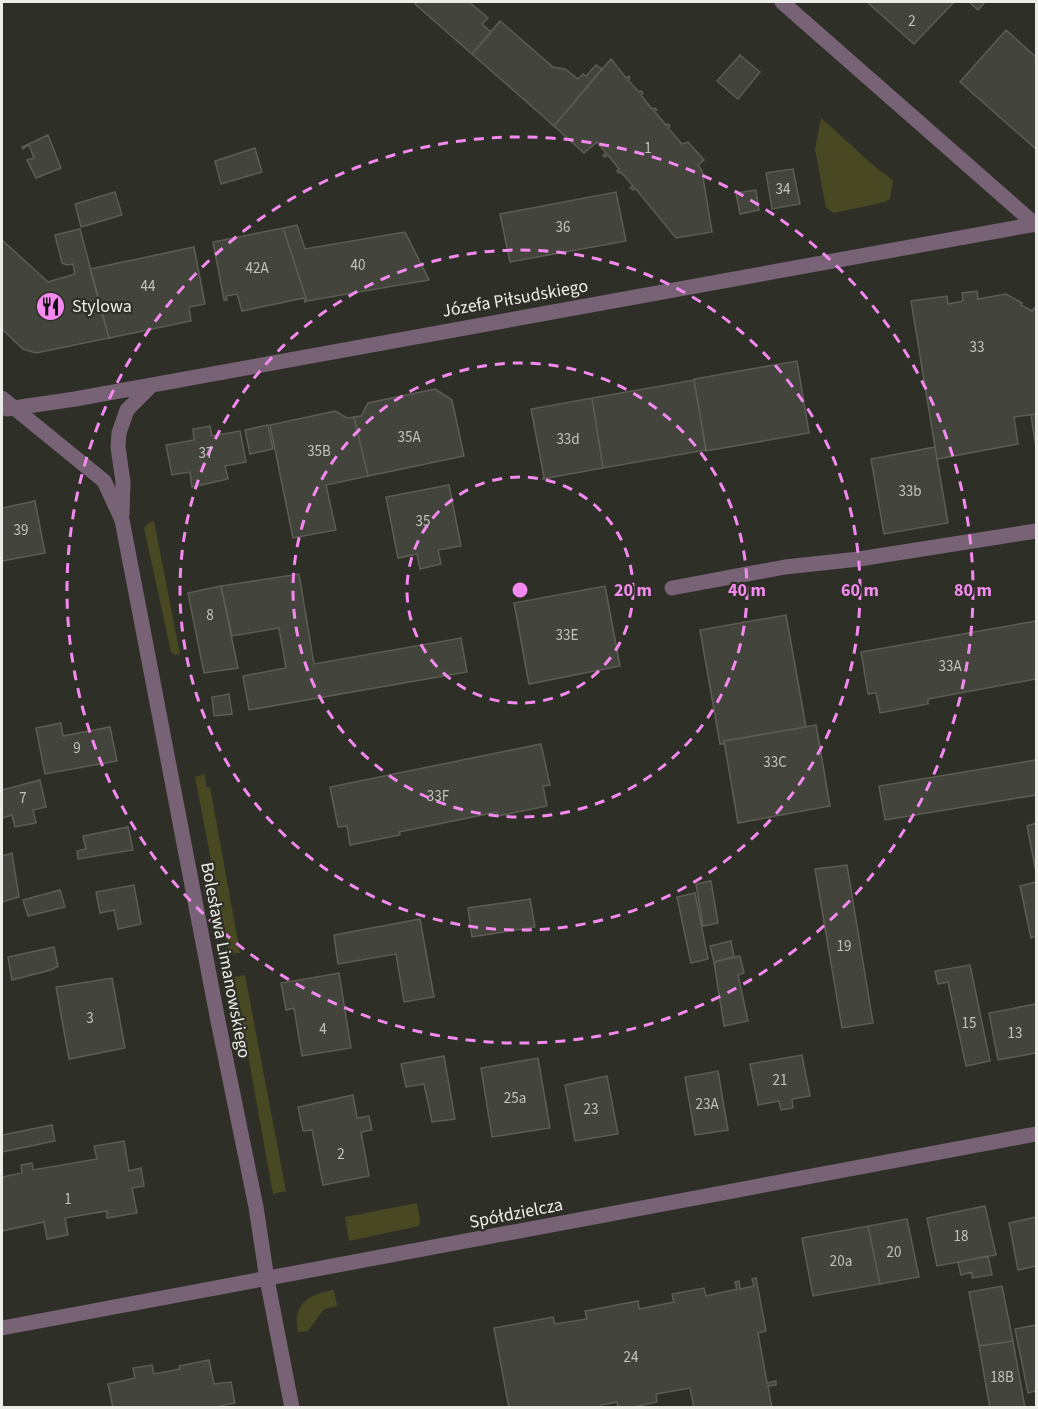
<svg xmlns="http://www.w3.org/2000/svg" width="1038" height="1409" font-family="'Source Sans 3',sans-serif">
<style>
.green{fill:#484923}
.building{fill:#43443c;stroke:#5d5d55;stroke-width:1.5}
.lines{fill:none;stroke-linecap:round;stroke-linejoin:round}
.service{stroke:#786276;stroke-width:15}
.minor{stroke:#786276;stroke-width:15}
.ring{fill:none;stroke:#f489ef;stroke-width:3;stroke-dasharray:10 8}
.labels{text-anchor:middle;stroke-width:4.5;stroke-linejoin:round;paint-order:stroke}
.number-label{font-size:15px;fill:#c2c3bd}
.street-label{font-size:18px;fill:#ecede8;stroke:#2e2f27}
.poi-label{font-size:18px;fill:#ecede8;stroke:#2e2f27;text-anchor:start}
.centre{fill:#f489ef;stroke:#2e2f27;stroke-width:3}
.ring-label{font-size:18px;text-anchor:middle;font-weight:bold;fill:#f489ef;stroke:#2e2f27;stroke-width:4.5;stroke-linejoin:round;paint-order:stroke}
</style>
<rect width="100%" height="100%" fill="#2e2f27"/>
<path class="green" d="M 821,118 L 874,166 L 893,180 L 890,199 L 885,202 L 834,213 L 826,208 L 815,149 Z
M 154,521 L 180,654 L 175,655 L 171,652 L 144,528 L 150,522 Z
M 205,774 L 206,787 L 210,787 L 240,953 L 229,954 L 195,777 Z
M 245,975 L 286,1191 L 273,1194 L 234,977 Z
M 417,1203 L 420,1220 L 419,1226 L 349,1241 L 345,1217 Z
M 334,1290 L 337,1306 L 324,1309 L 308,1331 L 298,1332 C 292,1304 309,1294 334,1290 Z"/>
<path class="building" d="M 417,2 L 469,2 L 488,18 L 482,24 L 491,32 L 472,54 L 415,4 Z
M 867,2 L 954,2 L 914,44 Z
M 969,2 L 985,2 L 978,10 Z
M 500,21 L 553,67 L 565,69 L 578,79 L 583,74 L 586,76 L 596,65 L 602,69 L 554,126 L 472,54 Z
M 1006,30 L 1036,57 L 1036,149 L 960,82 Z
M 740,55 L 760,72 L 738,99 L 717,81 Z
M 611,59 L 626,78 L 629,76 L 630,78 L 628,80 L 639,92 L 641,91 L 643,93 L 641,95 L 652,109 L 655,108 L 657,110 L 654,111 L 666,125 L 668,124 L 670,126 L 668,128 L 682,144 L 688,142 L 704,160 L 698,165 L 702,171 L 712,232 L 676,238 L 635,188 L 633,190 L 630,188 L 633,186 L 621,172 L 619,173 L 617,171 L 619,169 L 608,155 L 605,157 L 603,155 L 606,153 L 597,142 L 584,153 L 554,126 Z
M 48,135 L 61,168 L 36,178 L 27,160 L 34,158 L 29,145 L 23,149 L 22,147 Z
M 255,148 L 262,172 L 221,184 L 215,161 Z
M 793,169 L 800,204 L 772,209 L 766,173 Z
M 756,190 L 759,210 L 740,214 L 736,193 Z
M 115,192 L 122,215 L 81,227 L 75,204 Z
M 616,192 L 626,241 L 510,262 L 500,214 Z
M 297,225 L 305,249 L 405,232 L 429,280 L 307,301 L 283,228 Z
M 283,228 L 307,301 L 305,302 L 304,298 L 242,311 L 237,294 L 226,296 L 227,300 L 224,300 L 213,242 Z
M 80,229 L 109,338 L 36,353 L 23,349 L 2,329 L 2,240 L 48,282 L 75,274 L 73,264 L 67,265 L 62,263 L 55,235 Z
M 194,247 L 205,304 L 189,307 L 191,321 L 109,338 L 90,269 Z
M 977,291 L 978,299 L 1006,294 L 1022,303 L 1021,305 L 1032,311 L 1034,308 L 1036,309 L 1036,414 L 1014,417 L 1018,444 L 937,459 L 911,301 L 947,296 L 948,304 L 963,301 L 962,293 Z
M 797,361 L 809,433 L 706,451 L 694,379 Z
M 694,380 L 706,450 L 603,468 L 592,398 Z
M 435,389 L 452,400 L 464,456 L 368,476 L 354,417 L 361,416 L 368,403 Z
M 592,398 L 603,468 L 543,479 L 544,477 L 531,409 Z
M 335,411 L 347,418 L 354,417 L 368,476 L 326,485 L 336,530 L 293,538 L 270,425 Z
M 1036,414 L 1036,448 L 1031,415 Z
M 268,425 L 273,449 L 250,454 L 245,430 Z
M 210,426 L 212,436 L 240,431 L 246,462 L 225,466 L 228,479 L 192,487 L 190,472 L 172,475 L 166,445 L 194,440 L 193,429 Z
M 935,447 L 948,523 L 884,534 L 871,459 Z
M 449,485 L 461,546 L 438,550 L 441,564 L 420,569 L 417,554 L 398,558 L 386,497 Z
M 35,501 L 45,553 L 2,561 L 2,508 Z
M 299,574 L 314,664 L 461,638 L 467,672 L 249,710 L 243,676 L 286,668 L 279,628 L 232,636 L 221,586 Z
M 221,586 L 238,668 L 204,673 L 188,593 Z
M 605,586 L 620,666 L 529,684 L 514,603 Z
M 786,615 L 806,727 L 724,741 L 724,744 L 720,744 L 700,630 Z
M 1036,621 L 1036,679 L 928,699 L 928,704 L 880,713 L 876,693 L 868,694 L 861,652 Z
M 229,694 L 232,714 L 214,716 L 212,697 Z
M 61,723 L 63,736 L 110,727 L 117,761 L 45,774 L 36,728 Z
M 816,725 L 830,806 L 738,823 L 724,741 Z
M 541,744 L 550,785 L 543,786 L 547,806 L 498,816 L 497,812 L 399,832 L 400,835 L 350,845 L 347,826 L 338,827 L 330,787 Z
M 1036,760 L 1036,795 L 885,820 L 879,786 Z
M 40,780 L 46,807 L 33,810 L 36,823 L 15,827 L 12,815 L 2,818 L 2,790 Z
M 1036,823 L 1036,872 L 1027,826 Z
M 128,827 L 133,850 L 78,859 L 77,851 L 86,849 L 83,836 Z
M 12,853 L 19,897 L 2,902 L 2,856 Z
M 847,865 L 873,1023 L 842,1028 L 815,869 Z
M 711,881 L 718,923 L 703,926 L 696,884 Z
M 1036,882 L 1036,936 L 1031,938 L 1020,886 Z
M 134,885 L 141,924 L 118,929 L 114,910 L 100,913 L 96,892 Z
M 60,890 L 65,907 L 28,916 L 23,900 Z
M 695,893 L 708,959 L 691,963 L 677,897 Z
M 530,899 L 535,927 L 472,937 L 468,908 Z
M 420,919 L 434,997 L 404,1002 L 396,954 L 338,964 L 334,935 Z
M 731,941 L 734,957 L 714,962 L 710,946 Z
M 54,947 L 58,966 L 51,970 L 12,980 L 8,957 Z
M 740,956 L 744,973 L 738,975 L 748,1021 L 724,1026 L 714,962 Z
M 970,965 L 990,1061 L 966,1066 L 948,982 L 938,984 L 935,971 Z
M 339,973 L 351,1048 L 302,1056 L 294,1008 L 286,1010 L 281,983 Z
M 112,978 L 125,1048 L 69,1059 L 56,987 Z
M 1036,1004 L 1036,1053 L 998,1060 L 989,1013 Z
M 802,1055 L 810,1096 L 792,1099 L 793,1108 L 781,1110 L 779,1101 L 758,1105 L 750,1064 Z
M 444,1056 L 455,1119 L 432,1122 L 424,1084 L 406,1087 L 401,1064 Z
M 538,1058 L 550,1128 L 492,1137 L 481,1068 Z
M 718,1071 L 728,1130 L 695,1135 L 685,1077 Z
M 607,1076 L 618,1134 L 575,1141 L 565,1085 Z
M 353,1095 L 357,1118 L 369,1116 L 372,1130 L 361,1132 L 369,1176 L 323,1185 L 312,1130 L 303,1131 L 298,1107 Z
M 52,1125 L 55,1141 L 2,1152 L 2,1135 Z
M 124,1141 L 129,1171 L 141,1168 L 144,1186 L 132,1188 L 137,1213 L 107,1218 L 107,1211 L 65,1218 L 68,1235 L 47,1239 L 44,1222 L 2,1231 L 2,1177 L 22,1173 L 21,1165 L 32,1163 L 33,1170 L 97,1159 L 94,1146 Z
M 985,1206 L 996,1255 L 937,1266 L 927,1218 Z
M 1036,1217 L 1036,1266 L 1018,1270 L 1009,1223 Z
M 907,1219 L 919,1277 L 880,1284 L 868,1226 Z
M 868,1226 L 880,1284 L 813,1296 L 802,1238 Z
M 988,1256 L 992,1275 L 972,1278 L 972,1272 L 961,1275 L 958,1262 Z
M 756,1278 L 766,1331 L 758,1333 L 767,1383 L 776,1381 L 776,1385 L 768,1386 L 772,1408 L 694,1408 L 690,1388 L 656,1394 L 657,1402 L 628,1408 L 618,1408 L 617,1402 L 601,1405 L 601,1408 L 509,1408 L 494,1328 L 553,1317 L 555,1324 L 587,1319 L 585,1311 L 638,1301 L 639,1309 L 674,1302 L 672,1294 L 704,1288 L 706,1296 L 737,1289 L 735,1282 L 739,1281 L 740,1289 L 754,1286 L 752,1279 Z
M 1002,1286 L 1013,1341 L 979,1346 L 969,1292 Z
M 1036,1325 L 1036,1391 L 1028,1393 L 1015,1329 Z
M 1013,1341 L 1025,1408 L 990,1408 L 979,1346 Z
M 209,1360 L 214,1384 L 231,1382 L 235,1403 L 219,1406 L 219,1408 L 113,1408 L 108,1384 L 135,1378 L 133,1368 L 152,1365 L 154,1374 L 180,1369 L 179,1366 Z"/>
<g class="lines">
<path class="service" d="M 672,588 L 785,567 L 859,559 L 1036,531"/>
<path class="minor" d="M 782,2 L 1036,225
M 2,398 L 104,481 L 122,520 L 218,1021 L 256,1207 L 267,1279 L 292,1408
M 7,409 L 75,399 L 1036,224
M 122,514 L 123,482 L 118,447 L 119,433 L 127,410 L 152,385
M 2,1328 L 1036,1134"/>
</g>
<g class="ring">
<circle cx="520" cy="590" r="113"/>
<circle cx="520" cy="590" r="227"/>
<circle cx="520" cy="590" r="340"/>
<circle cx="520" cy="590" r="453"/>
</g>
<defs>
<symbol id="restaurant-disc" viewBox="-11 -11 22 22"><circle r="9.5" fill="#f489ef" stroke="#2e2f27"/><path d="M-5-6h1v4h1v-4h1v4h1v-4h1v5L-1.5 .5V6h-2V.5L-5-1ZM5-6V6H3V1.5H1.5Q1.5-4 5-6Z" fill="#111"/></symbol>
</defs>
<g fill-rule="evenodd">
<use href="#restaurant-disc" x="34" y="290" width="33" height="33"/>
</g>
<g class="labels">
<g class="number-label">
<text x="912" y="26">2</text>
<text x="648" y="153">1</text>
<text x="783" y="194">34</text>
<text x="563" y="232">36</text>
<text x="358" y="270">40</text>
<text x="257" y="273">42A</text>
<text x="148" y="291">44</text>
<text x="977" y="352">33</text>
<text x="409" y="442">35A</text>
<text x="568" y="444">33d</text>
<text x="319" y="456">35B</text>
<text x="206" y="458">37</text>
<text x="910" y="496">33b</text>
<text x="423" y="526">35</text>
<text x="21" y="535">39</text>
<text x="210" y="620">8</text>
<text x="567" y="640">33E</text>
<text x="950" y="671">33A</text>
<text x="77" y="753">9</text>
<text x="775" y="767">33C</text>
<text x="438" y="801">33F</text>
<text x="23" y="803">7</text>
<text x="844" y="951">19</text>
<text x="90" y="1023">3</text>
<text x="969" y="1028">15</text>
<text x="323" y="1034">4</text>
<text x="1015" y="1038">13</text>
<text x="780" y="1085">21</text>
<text x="515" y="1103">25a</text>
<text x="707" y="1109">23A</text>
<text x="591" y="1114">23</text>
<text x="341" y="1159">2</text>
<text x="68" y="1204">1</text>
<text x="961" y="1241">18</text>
<text x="894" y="1257">20</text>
<text x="841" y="1266">20a</text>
<text x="631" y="1362">24</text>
<text x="1002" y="1382">18B</text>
</g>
<g class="street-label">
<text transform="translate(515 298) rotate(-10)" y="6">Józefa Piłsudskiego</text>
<text transform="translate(226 960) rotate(79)" y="6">Bolesława Limanowskiego</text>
<text transform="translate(516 1213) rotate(-11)" y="6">Spółdzielcza</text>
</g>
<g class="poi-label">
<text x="72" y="312">Stylowa</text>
</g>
</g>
<circle cx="520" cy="590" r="9" class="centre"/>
<g class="ring-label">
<text x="633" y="596">20 m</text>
<text x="747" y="596">40 m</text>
<text x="860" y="596">60 m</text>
<text x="973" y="596">80 m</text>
</g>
<rect width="1038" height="1409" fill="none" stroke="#ecede8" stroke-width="6"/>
</svg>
